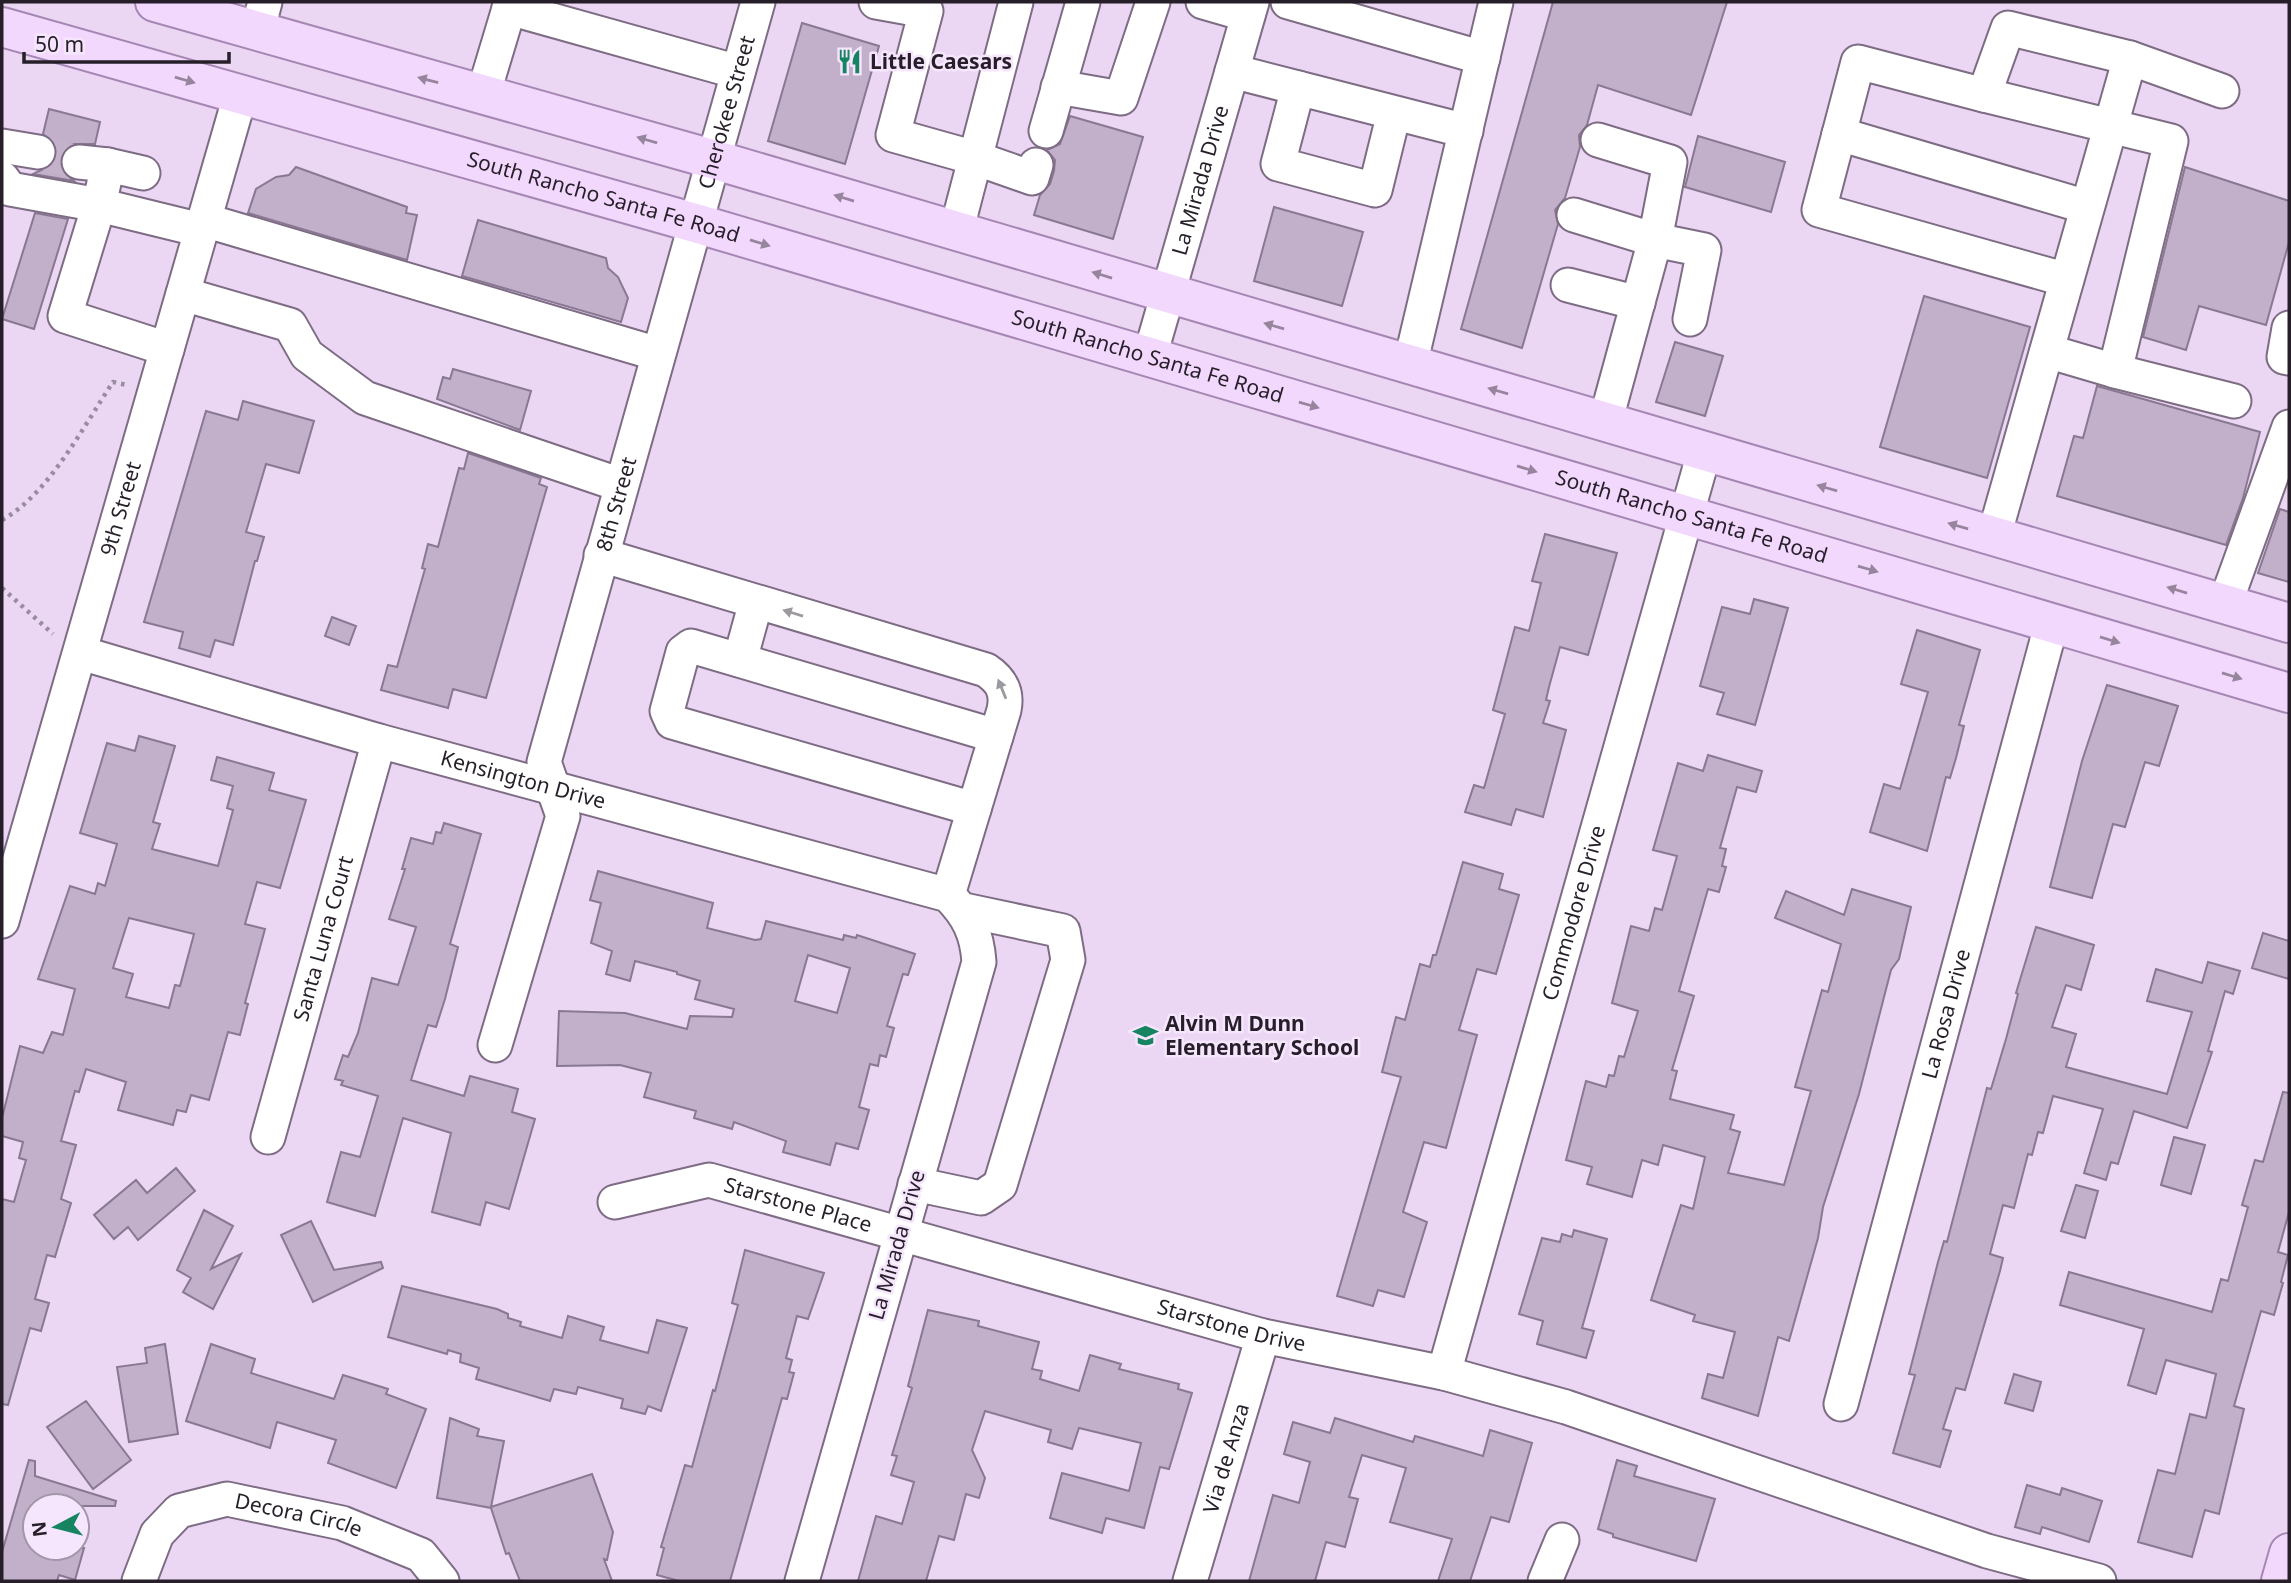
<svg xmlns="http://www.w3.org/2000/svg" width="2291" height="1583" font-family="'Noto Sans',sans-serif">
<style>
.building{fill:#c2b0cb;stroke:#897891;stroke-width:2;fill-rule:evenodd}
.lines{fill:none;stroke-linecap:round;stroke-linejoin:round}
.minor-tunnel{stroke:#c4b2cb;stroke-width:33;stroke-dasharray:33 17;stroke-linecap:butt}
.minor-casing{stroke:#7d6c84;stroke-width:37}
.major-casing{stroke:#a686b3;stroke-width:42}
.path{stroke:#9a8ca0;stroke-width:4.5;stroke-dasharray:3.5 5;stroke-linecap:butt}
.minor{stroke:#fff;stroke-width:33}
.major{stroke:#f3d8fe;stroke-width:38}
.oneway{fill:#97859e}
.oneway2{fill:#9d9a9f}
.labels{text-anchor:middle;stroke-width:5;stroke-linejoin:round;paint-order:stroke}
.poi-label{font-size:21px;font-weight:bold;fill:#261f29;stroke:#f6e6fd;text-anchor:start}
.street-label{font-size:21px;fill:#261f29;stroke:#f6e6fd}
</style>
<rect width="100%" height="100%" fill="#ebd7f3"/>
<path class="building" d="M 1553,2 L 1727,2 L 1691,115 L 1598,85 L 1587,125 L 1579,135 L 1580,147 L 1565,198 L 1555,210 L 1558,224 L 1522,348 L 1461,329 Z
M 802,23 L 879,46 L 845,164 L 768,141 Z
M 49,109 L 100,122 L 95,144 L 72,144 L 63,151 L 61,169 L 74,181 L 33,174 L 52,165 L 57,156 L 56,145 L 43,134 Z
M 1070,116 L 1143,137 L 1113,239 L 1034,215 L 1040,195 L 1050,184 L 1054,171 L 1055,160 L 1047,150 L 1060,144 Z
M 1698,136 L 1785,162 L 1771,212 L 1685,187 Z
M 296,167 L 407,207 L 406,213 L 417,215 L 407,260 L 248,213 L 256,189 L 276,177 L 289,175 Z
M 2185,167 L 2289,201 L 2289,242 L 2266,325 L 2199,306 L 2186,350 L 2143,337 Z
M 1274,207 L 1363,232 L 1342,306 L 1254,281 Z
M 35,213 L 68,219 L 34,329 L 2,319 Z
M 478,220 L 606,258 L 608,268 L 618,277 L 628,298 L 621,322 L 462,276 Z
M 1924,296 L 2030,327 L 1987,478 L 1880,447 Z
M 1675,342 L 1723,356 L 1705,416 L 1656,402 Z
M 453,369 L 531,391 L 520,430 L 437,399 L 443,377 L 450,379 Z
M 2097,386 L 2260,432 L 2243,498 L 2226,545 L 2057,496 L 2074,436 L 2083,438 Z
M 243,401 L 314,421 L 299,473 L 266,464 L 246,532 L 264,537 L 257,561 L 255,561 L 233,645 L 215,640 L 210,657 L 179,648 L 183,632 L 144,622 L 206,411 L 238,420 Z
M 468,453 L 541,478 L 539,484 L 547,487 L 486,698 L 453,689 L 448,708 L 381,690 L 388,665 L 397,667 L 425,569 L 422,568 L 428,544 L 438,547 L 459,468 L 464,469 Z
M 2280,509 L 2289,512 L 2289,582 L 2258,573 Z
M 1545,534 L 1617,553 L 1588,655 L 1560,647 L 1549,687 L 1546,700 L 1550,701 L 1543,723 L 1566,730 L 1543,817 L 1516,809 L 1511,825 L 1465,812 L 1474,785 L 1484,788 L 1505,714 L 1493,710 L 1515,627 L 1529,631 L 1541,583 L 1532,581 Z
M 1754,599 L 1788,608 L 1755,725 L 1717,714 L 1724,693 L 1700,686 L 1722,607 L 1750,614 Z
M 332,617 L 356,626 L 349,645 L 325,636 Z
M 1917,630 L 1980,650 L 1959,725 L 1964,726 L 1956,758 L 1950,778 L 1946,777 L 1927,851 L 1870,832 L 1884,784 L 1900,789 L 1928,692 L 1901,684 Z
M 2107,685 L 2178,706 L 2159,766 L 2145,762 L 2125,827 L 2113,824 L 2092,898 L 2050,887 L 2082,761 Z
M 139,736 L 175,746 L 153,822 L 160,824 L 152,849 L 218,866 L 233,810 L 227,808 L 233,786 L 211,780 L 217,757 L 274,773 L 269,790 L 306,800 L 280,888 L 257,882 L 245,924 L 265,929 L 245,1003 L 248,1004 L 240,1035 L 228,1032 L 209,1100 L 191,1095 L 186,1112 L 177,1110 L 173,1125 L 118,1110 L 126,1082 L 86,1069 L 79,1092 L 75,1091 L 61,1141 L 76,1145 L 61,1199 L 71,1203 L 55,1257 L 47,1255 L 35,1299 L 49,1303 L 41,1331 L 30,1328 L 8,1405 L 2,1404 L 2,1199 L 14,1202 L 26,1160 L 19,1158 L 23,1142 L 2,1136 L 2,1118 L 20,1046 L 43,1053 L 52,1032 L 63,1035 L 75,989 L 38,979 L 70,886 L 95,894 L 98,883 L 105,886 L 117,844 L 80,833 L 107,743 L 135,751 ZM 129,918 L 194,934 L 180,986 L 175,985 L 169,1008 L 126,997 L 133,974 L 113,968 Z
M 1708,755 L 1762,771 L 1756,792 L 1737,787 L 1720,848 L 1726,849 L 1722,866 L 1726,867 L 1719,892 L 1708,889 L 1679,991 L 1694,996 L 1672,1070 L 1677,1071 L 1670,1099 L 1734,1115 L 1730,1129 L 1740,1132 L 1728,1173 L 1784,1185 L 1811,1091 L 1795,1087 L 1822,990 L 1828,992 L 1841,944 L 1775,918 L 1786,891 L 1844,915 L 1852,889 L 1911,907 L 1899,959 L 1891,970 L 1859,1094 L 1823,1207 L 1818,1238 L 1789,1341 L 1778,1337 L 1758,1416 L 1702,1398 L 1708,1374 L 1723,1378 L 1735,1332 L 1693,1321 L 1695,1315 L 1651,1300 L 1681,1205 L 1693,1209 L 1705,1157 L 1663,1145 L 1658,1165 L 1642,1160 L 1632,1197 L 1587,1184 L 1592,1167 L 1566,1160 L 1586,1081 L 1606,1087 L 1609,1075 L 1614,1076 L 1619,1056 L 1624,1057 L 1638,1011 L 1612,1003 L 1631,926 L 1649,931 L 1655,908 L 1662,910 L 1677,856 L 1653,850 L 1678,763 L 1703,771 Z
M 444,823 L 481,834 L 450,944 L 458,947 L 445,999 L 436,1027 L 428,1025 L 411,1080 L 464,1096 L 470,1076 L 518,1089 L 512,1112 L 535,1119 L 509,1209 L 486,1202 L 480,1225 L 432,1212 L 451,1133 L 403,1118 L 375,1216 L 327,1202 L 341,1152 L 360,1157 L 378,1096 L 341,1085 L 343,1081 L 335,1079 L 343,1055 L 348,1057 L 358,1033 L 372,978 L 398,985 L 416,927 L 389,919 L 405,869 L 402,869 L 411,838 L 433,844 L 436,832 L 441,833 Z
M 1463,862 L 1503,874 L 1499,889 L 1519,895 L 1496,974 L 1477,969 L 1459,1030 L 1477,1035 L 1446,1148 L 1424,1142 L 1403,1212 L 1427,1222 L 1404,1297 L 1378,1290 L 1373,1306 L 1337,1296 L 1401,1077 L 1382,1072 L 1396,1017 L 1405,1020 L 1420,964 L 1430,967 L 1433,955 L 1436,955 Z
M 598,871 L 713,903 L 707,928 L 755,940 L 761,939 L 766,921 L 843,940 L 844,935 L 856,938 L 857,935 L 915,954 L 908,975 L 903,974 L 887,1026 L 894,1028 L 886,1057 L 880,1055 L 878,1066 L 870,1064 L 859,1107 L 869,1110 L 858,1149 L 836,1143 L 830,1165 L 783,1152 L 786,1141 L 734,1122 L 732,1129 L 694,1118 L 696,1111 L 644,1097 L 651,1073 L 620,1065 L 557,1066 L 559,1011 L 625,1013 L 687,1029 L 690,1016 L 732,1017 L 734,1009 L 695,999 L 700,981 L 677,974 L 677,972 L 635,961 L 630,981 L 606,974 L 612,951 L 591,943 L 601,903 L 590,900 ZM 808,955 L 850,968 L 837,1013 L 795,1001 Z
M 2036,927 L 2094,945 L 2081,990 L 2066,985 L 2052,1027 L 2076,1034 L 2066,1067 L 2167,1094 L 2192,1012 L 2147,1001 L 2156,969 L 2202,983 L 2208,962 L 2240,971 L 2233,994 L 2225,991 L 2208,1051 L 2212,1052 L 2187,1128 L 2134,1111 L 2118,1164 L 2111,1162 L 2106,1180 L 2084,1173 L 2103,1109 L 2053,1096 L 2043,1133 L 2038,1132 L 2032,1155 L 2028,1154 L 2014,1208 L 2003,1205 L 1990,1254 L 2003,1258 L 2000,1271 L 1965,1390 L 1956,1388 L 1943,1429 L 1951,1431 L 1940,1467 L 1893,1453 L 1915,1375 L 1909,1374 L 1938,1262 L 1944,1241 L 1947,1242 L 1987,1088 L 1991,1089 L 2006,1039 L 2018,994 L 2016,993 Z
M 2263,933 L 2289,941 L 2289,979 L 2252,968 Z
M 2283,1092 L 2289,1093 L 2289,1212 L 2278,1252 L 2288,1255 L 2281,1282 L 2283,1283 L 2274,1315 L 2261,1311 L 2234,1406 L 2244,1409 L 2219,1514 L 2205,1510 L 2192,1557 L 2138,1542 L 2158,1470 L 2175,1474 L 2190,1414 L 2206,1418 L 2216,1374 L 2166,1360 L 2156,1394 L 2128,1385 L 2144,1329 L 2060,1305 L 2069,1272 L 2212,1312 L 2221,1279 L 2228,1281 L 2248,1207 L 2242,1205 L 2255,1160 L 2263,1162 Z
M 2174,1137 L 2205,1145 L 2191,1194 L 2161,1185 Z
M 176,1168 L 195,1191 L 138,1240 L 128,1227 L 114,1239 L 94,1215 L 136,1180 L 147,1193 Z
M 2076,1185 L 2098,1191 L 2085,1238 L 2061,1231 Z
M 204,1210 L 233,1226 L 211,1269 L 241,1254 L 213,1309 L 183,1292 L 191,1278 L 177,1270 Z
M 311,1221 L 334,1270 L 381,1262 L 383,1268 L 313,1302 L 281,1235 Z
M 1574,1230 L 1607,1239 L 1582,1328 L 1594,1331 L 1586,1358 L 1537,1344 L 1543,1321 L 1519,1314 L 1542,1238 L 1560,1242 L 1562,1234 L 1572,1237 Z
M 745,1250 L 824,1273 L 808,1319 L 797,1316 L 786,1358 L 792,1360 L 789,1372 L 794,1373 L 787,1399 L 782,1398 L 730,1581 L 679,1581 L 657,1575 L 664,1548 L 661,1547 L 685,1465 L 692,1467 L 713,1390 L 715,1391 L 738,1305 L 732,1303 Z
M 402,1286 L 497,1309 L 508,1314 L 508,1318 L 521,1322 L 520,1326 L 562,1338 L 568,1316 L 604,1327 L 600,1340 L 648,1353 L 657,1320 L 687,1328 L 661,1411 L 648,1406 L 645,1414 L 621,1408 L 623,1399 L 578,1387 L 576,1394 L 554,1389 L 550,1401 L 476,1379 L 479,1368 L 460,1362 L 461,1354 L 448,1350 L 447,1354 L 388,1337 Z
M 928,1310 L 979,1321 L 978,1326 L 1039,1342 L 1032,1369 L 1042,1371 L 1040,1379 L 1079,1391 L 1090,1355 L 1121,1364 L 1119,1369 L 1179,1384 L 1178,1389 L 1192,1393 L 1169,1469 L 1160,1467 L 1144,1528 L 1106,1518 L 1102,1533 L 1050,1518 L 1062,1473 L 1129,1491 L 1141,1443 L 1079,1428 L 1072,1449 L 1048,1442 L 1051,1430 L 985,1411 L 972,1450 L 985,1478 L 979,1498 L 966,1494 L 954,1540 L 939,1536 L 926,1581 L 858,1581 L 876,1516 L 902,1524 L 914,1482 L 891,1475 L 897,1456 L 892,1455 L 912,1388 L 908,1386 Z
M 165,1344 L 178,1434 L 129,1442 L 117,1367 L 147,1363 L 145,1348 Z
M 211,1344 L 255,1359 L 251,1373 L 334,1399 L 343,1375 L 388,1389 L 386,1394 L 426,1409 L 396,1488 L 328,1463 L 336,1440 L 277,1422 L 270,1448 L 186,1421 Z
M 2014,1374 L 2041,1382 L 2033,1411 L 2005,1403 Z
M 86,1401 L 131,1460 L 93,1489 L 47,1427 Z
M 450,1418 L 479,1429 L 477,1436 L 504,1441 L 491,1507 L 592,1474 L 613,1532 L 607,1560 L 604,1559 L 612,1581 L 520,1581 L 509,1553 L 506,1554 L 491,1508 L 437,1498 Z
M 1335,1418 L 1413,1442 L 1415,1436 L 1483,1456 L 1490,1430 L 1532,1443 L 1509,1522 L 1491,1517 L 1470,1581 L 1438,1581 L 1452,1539 L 1390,1522 L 1406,1468 L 1362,1455 L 1349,1497 L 1358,1499 L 1345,1547 L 1326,1542 L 1315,1581 L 1249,1581 L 1273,1495 L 1299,1503 L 1310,1462 L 1284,1454 L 1293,1422 L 1330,1433 Z
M 29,1460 L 35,1461 L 35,1476 L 116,1501 L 115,1506 L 35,1506 L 35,1548 L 84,1548 L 75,1580 L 59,1575 L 57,1581 L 2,1581 L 2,1552 Z
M 1617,1460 L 1637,1466 L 1634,1476 L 1715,1499 L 1696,1561 L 1613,1537 L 1613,1534 L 1598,1529 Z
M 2027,1485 L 2060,1495 L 2062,1488 L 2102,1501 L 2089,1542 L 2042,1527 L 2040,1534 L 2015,1527 Z"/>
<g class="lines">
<path class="minor-tunnel" d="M 38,152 L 79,162"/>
<defs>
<g id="minor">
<path d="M 876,2 L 926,11 L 893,135 L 975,158 L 1032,178 L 1036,165"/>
<path d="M 1203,2 L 1248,15"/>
<path d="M 1288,2 L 1483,58"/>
<path d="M 509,8 L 738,72"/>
<path d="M 257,32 L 265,2"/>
<path d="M 2130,58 L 2222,91"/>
<path d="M 1232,71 L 1298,88"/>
<path d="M 1058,87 L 1121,98 L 1153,2"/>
<path d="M 483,95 L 511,2"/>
<path d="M 1984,95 L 2171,141 L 2115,371 L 2047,351"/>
<path d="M 1394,113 L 1375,190 L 1278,164 L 1298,88 L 1466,131"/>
<path d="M 1046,131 L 1083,2"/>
<path d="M 1839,134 L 2087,207"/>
<path d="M 2,146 L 38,152"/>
<path d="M 79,162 L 108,165"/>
<path d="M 2,178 L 10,189 L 99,205 L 108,165 L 143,173"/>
<path d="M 1574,215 L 1655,240 L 1670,162 L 1598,140"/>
<path d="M 204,220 L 658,354"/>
<path d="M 956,232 L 1016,2"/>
<path d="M 1568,285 L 1638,303"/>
<path d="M 183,294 L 290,325 L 307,355 L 365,398 L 621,485"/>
<path d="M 2289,328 L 2284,357 L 2289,358"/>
<path d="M 167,349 L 65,316 L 99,205 L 201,230"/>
<path id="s1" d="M 1149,359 L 1252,2"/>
<path d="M 1410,365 L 1496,2"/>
<path d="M 2115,371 L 2234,401"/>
<path d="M 1605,423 L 1655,240 L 1704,250 L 1690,319"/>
<path d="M 1994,536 L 2130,58 L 2008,28 L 1984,95 L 1858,62 L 1819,210 L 2067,280"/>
<path d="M 601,555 L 986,670 C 1001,680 1008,691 1004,710 L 948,895"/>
<path d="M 2225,604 L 2289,427"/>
<path id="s2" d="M 81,653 L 379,741 L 948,895 C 968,915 977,933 979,962 L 802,1581"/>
<path d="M 740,660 L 756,602"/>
<path d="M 974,809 L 672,722 L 667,711 L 683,652 L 691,646 L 996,736"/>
<path id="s3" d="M 2,921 L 240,96"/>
<path id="s4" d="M 495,1045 L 563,816 L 544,762 L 758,2"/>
<path id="s5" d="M 268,1137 L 379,741"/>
<path d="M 915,1184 L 981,1198 L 1000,1185 L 1068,960 L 1063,931 L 964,910"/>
<path id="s6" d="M 615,1202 L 709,1180 L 1263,1336 L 1444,1373 L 1566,1407 L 1987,1551 L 2099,1581"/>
<path id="s7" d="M 1444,1373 L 1704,453"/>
<path id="s8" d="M 1841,1404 L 2052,622"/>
<path id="s9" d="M 139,1581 L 157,1534 L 179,1511 L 227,1499 L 342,1523 L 421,1555 L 442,1581"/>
<path id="s10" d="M 1190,1581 L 1263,1336"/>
<path d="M 1545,1581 L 1562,1540"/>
</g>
<g id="major">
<path d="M 155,2 L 712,159 L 2289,623"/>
<path id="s11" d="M 2,27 L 695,223 L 2289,693"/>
<path d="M 2281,1581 L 2289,1553"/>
</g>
</defs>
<use href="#minor" class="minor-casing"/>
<use href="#major" class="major-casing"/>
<path class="path" d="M 2,520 C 48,495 83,427 113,382 L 127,385
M 2,588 L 53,634"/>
<use href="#minor" class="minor"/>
<use href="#major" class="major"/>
</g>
<defs><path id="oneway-solid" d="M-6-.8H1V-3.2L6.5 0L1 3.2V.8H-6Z" transform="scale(1.75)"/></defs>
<g class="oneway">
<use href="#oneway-solid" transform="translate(185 80) rotate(16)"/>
<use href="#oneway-solid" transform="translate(428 80) rotate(-165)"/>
<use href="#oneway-solid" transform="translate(647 140) rotate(-164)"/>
<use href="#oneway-solid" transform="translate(844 198) rotate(-163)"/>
<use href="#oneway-solid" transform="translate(760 243) rotate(17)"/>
<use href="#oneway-solid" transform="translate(1102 275) rotate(-163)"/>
<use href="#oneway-solid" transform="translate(1274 326) rotate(-164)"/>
<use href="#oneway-solid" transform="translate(1498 391) rotate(-164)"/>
<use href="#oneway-solid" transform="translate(1309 405) rotate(16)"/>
<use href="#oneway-solid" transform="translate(1527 469) rotate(17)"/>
<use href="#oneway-solid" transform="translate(1827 488) rotate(-164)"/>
<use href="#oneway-solid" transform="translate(1958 526) rotate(-164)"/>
<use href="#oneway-solid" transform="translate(1868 569) rotate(16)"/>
<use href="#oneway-solid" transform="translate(2177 590) rotate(-163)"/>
<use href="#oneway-solid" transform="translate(2110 640) rotate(17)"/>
<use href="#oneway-solid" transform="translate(2232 676) rotate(17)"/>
</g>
<g class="oneway2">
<use href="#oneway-solid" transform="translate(793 613) rotate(-163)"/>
<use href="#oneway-solid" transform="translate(1002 689) rotate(-112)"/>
</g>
<defs>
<symbol id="restaurant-bare" viewBox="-9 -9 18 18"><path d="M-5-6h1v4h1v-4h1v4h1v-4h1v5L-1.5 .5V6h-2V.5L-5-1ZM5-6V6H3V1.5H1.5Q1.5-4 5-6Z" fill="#168461" stroke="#f6e6fd" stroke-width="2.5" paint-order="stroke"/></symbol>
<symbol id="school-bare" viewBox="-9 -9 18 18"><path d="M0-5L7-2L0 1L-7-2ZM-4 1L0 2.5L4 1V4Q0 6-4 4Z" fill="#168461" stroke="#f6e6fd" stroke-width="2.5" paint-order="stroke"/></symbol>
</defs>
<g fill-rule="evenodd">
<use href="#restaurant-bare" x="832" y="44" width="35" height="35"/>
<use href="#school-bare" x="1128" y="1018" width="35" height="35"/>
</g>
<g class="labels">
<g class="poi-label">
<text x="870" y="69">Little Caesars</text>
<text x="1165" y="1031">Alvin M Dunn<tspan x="1165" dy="24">Elementary School</tspan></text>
</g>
<g class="street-label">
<text dy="7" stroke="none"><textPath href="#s4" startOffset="971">Cherokee Street</textPath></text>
<text dy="7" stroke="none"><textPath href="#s1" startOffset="186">La Mirada Drive</textPath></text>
<text dy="7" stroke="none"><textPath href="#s11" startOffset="625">South Rancho Santa Fe Road</textPath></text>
<text dy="7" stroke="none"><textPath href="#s11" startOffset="1192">South Rancho Santa Fe Road</textPath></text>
<text dy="7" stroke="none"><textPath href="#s4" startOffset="564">8th Street</textPath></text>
<text dy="7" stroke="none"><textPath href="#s3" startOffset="429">9th Street</textPath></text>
<text dy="7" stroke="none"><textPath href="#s11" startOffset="1759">South Rancho Santa Fe Road</textPath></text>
<text dy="7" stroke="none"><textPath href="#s2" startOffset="460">Kensington Drive</textPath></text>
<text dy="7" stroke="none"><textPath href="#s7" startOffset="478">Commodore Drive</textPath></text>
<text dy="7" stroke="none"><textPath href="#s5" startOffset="206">Santa Luna Court</textPath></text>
<text dy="7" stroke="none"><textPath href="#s8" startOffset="404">La Rosa Drive</textPath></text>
<text dy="7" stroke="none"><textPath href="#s6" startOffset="189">Starstone Place</textPath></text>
<text transform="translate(897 1245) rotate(-74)" y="7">La Mirada Drive</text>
<text dy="7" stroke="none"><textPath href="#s6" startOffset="639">Starstone Drive</textPath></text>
<text dy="7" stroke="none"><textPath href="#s10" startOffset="128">Via de Anza</textPath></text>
<text dy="7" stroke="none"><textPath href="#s9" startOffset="205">Decora Circle</textPath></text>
</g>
</g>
<rect width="2291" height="1583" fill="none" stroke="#261f29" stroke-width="7"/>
<g transform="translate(56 1527) rotate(263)"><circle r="33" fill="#f6e6fd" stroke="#a396a8" stroke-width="2"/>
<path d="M0-5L12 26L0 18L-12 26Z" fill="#168461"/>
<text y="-10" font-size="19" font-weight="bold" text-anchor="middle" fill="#261f29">N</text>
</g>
<path d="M24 52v10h205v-10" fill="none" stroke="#261f29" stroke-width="3.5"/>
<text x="35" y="52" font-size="21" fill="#261f29" stroke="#f6e6fd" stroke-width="5" paint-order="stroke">50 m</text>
</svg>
